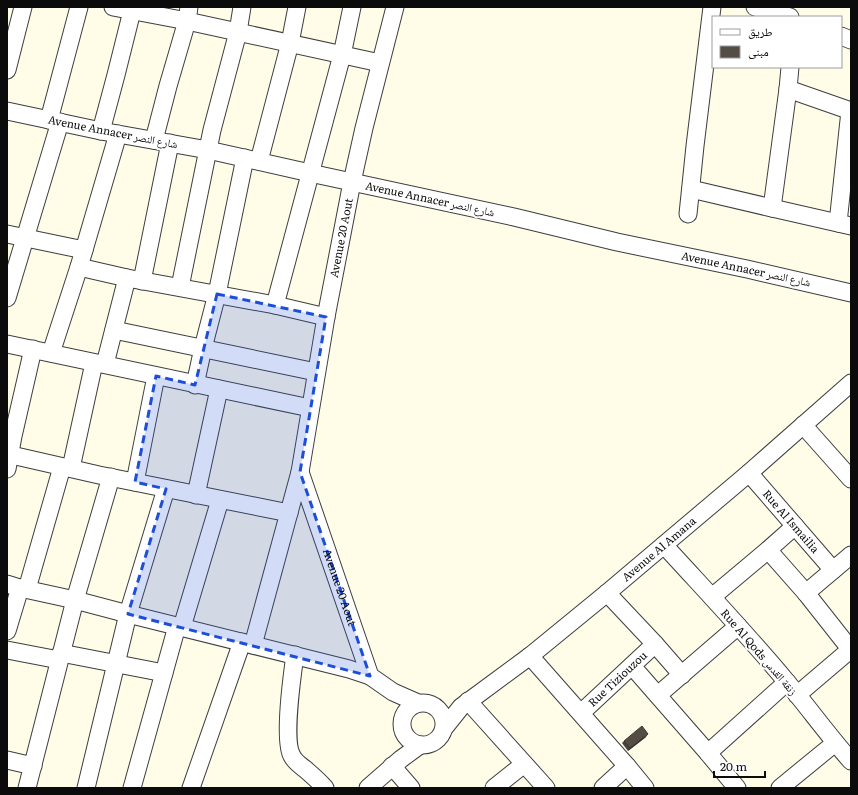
<svg xmlns="http://www.w3.org/2000/svg" width="858" height="795" font-family="Literata,'Noto Naskh Arabic',serif">
<style>
.lines{fill:none;stroke-linecap:round;stroke-linejoin:round}
.minor-casing{stroke:#3e3e3e;stroke-width:19}
.minor{stroke:#fff;stroke-width:17}
.wall{fill:#48423c}
.shaded-wall{fill:#3b3631}
.building{fill:#544d46;stroke:#3b3631}
.marked{fill:#1d4ed8;fill-opacity:0.2;stroke:#1d4ed8;stroke-width:3;stroke-dasharray:8 5;stroke-linejoin:round}
.labels{text-anchor:middle;stroke-width:4;stroke-linejoin:round;paint-order:stroke}
.street-label{font-size:11px;fill:#0b0b0b;stroke:#fff}
</style>
<rect width="100%" height="100%" fill="#fffce8"/>
<g class="lines">
<defs>
<g id="minor">
<path d="M 113,7 L 187,21 L 380,63"/>
<path d="M 755,7 L 790,17"/>
<path d="M 841,36 L 851,40"/>
<path d="M 7,70 L 23,7"/>
<path d="M 788,89 L 851,111"/>
<path d="M 7,111 L 101,131 L 208,150 L 310,173 L 514,217 L 617,242 L 747,269 L 851,293"/>
<path d="M 49,120 L 79,7"/>
<path d="M 101,131 L 116,75 L 133,7"/>
<path d="M 154,140 L 168,86 L 187,21 L 189,7"/>
<path d="M 259,161 L 290,43 L 297,7"/>
<path d="M 691,189 L 772,208 L 851,226"/>
<path d="M 772,208 L 788,89 L 790,67"/>
<path d="M 688,214 L 695,146 L 712,7"/>
<path d="M 838,223 L 850,111"/>
<path d="M 7,234 L 84,250"/>
<path d="M 79,267 L 127,278"/>
<path d="M 142,281 L 170,143"/>
<path d="M 180,287 L 204,169 L 212,130 L 238,32 L 242,7"/>
<path d="M 7,298 L 60,122"/>
<path d="M 275,305 L 342,55 L 352,7"/>
<path d="M 114,330 L 316,372"/>
<path d="M 7,344 C 108,366 209,387 310,408"/>
<path d="M 51,353 L 79,267 L 118,134"/>
<path d="M 105,364 L 127,278 L 275,305 L 326,317"/>
<path d="M 195,385 L 203,348 L 217,294 L 245,158"/>
<path d="M 803,425 L 851,479"/>
<path d="M 7,454 L 99,475 L 289,513"/>
<path d="M 71,468 L 94,363"/>
<path d="M 7,469 L 13,436 L 33,349"/>
<path id="s1" d="M 300,472 L 370,676 L 393,692 L 418,703"/>
<path id="s2" d="M 749,473 L 833,570"/>
<path d="M 135,482 L 156,376"/>
<path d="M 196,495 L 219,389"/>
<path d="M 664,545 C 705,590 747,634 786,681 C 808,707 828,735 851,761"/>
<path d="M 768,550 L 795,526"/>
<path d="M 7,584 L 20,588 L 75,600 L 128,614 L 349,669 L 370,676"/>
<path d="M 27,589 L 62,467"/>
<path d="M 607,593 L 655,644 L 682,675"/>
<path d="M 806,593 L 851,650"/>
<path d="M 712,597 L 768,550 L 806,593 L 851,555"/>
<path d="M 182,627 L 220,500"/>
<path d="M 7,631 L 20,588"/>
<path id="s3" d="M 253,645 L 300,472 L 326,317 L 352,182 L 364,128 L 395,7"/>
<path d="M 7,650 L 59,660"/>
<path d="M 61,653 L 164,673"/>
<path d="M 295,655 C 292,676 283,741 292,756 C 295,762 300,765 305,769 C 312,775 319,781 325,788"/>
<path d="M 530,656 L 627,766 L 645,788"/>
<path d="M 632,666 L 708,753 L 737,788"/>
<path d="M 658,695 L 738,626"/>
<path d="M 797,695 L 851,649"/>
<path d="M 468,701 L 546,788"/>
<circle cx="423" cy="724" r="21"/>
<path id="s4" d="M 581,713 L 655,644"/>
<path id="s5" d="M 445,727 L 461,707 L 530,656 L 607,593 L 749,473 L 851,383"/>
<path d="M 708,753 L 787,682"/>
<path d="M 7,760 L 33,766"/>
<path d="M 392,766 L 411,788"/>
<path d="M 27,788 L 75,600 L 111,477"/>
<path d="M 86,788 L 128,614 L 166,489"/>
<path d="M 132,788 L 177,626"/>
<path d="M 191,788 L 242,642"/>
<path d="M 368,788 L 401,759 L 420,745"/>
<path d="M 494,788 L 524,764"/>
<path d="M 603,788 L 627,766"/>
<path d="M 780,788 L 835,743"/>
</g>
</defs>
<use href="#minor" class="minor-casing"/>
<use href="#minor" class="minor"/>
</g>
<path class="wall" d="M 646,737 L 628,751 L 622,743 L 624,741 Z"/>
<path class="shaded-wall" d="M 648,734 L 646,737 L 628,751 L 630,748 Z"/>
<path class="building" d="M 642,726 L 648,734 L 630,748 L 624,741 Z"/>
<path class="marked" d="M 217,294 L 326,317 L 300,472 L 370,676 L 128,614 L 166,489 L 135,482 L 156,376 L 195,385 Z"/>
<g class="labels">
<g class="street-label">
<text transform="translate(113 132) rotate(11)" y="4">Avenue Annacer شارع النصر</text>
<text transform="translate(430 199) rotate(12)" y="4">Avenue Annacer شارع النصر</text>
<text dy="4" stroke="none"><textPath href="#s3" startOffset="417">Avenue 20 Aout</textPath></text>
<text transform="translate(746 269) rotate(12)" y="4">Avenue Annacer شارع النصر</text>
<text dy="4" stroke="none"><textPath href="#s2" startOffset="64">Rue Al Ismailia</textPath></text>
<text dy="4" stroke="none"><textPath href="#s5" startOffset="279">Avenue Al Amana</textPath></text>
<text dy="4" stroke="none"><textPath href="#s1" startOffset="122">Avenue 20 Aout</textPath></text>
<text transform="translate(759 652) rotate(49)" y="4">Rue Al Qods زنقة القدس</text>
<text dy="4" stroke="none"><textPath href="#s4" startOffset="50">Rue Tiziouzou</textPath></text>
</g>
</g>
<rect width="858" height="795" fill="none" stroke="#0b0b0b" stroke-width="16"/>
<rect x="712" y="16" width="130" height="52" fill="#ffffff" stroke="#9d9d9d"/>
<rect x="720" y="29" width="20" height="6" fill="#ffffff" stroke="#9d9d9d"/>
<text x="748" y="36" font-size="12" fill="#0b0b0b">طريق</text>
<rect x="720" y="46" width="20" height="12" fill="#544d46" stroke="#9d9d9d"/>
<text x="748" y="56" font-size="12" fill="#0b0b0b">مبنى</text>
<path d="M714 771v6h51v-6" fill="none" stroke="#0b0b0b" stroke-width="2"/>
<text x="720" y="771" font-size="12" fill="#0b0b0b" stroke="#ffffff" stroke-width="3" paint-order="stroke">20 m</text>
</svg>
